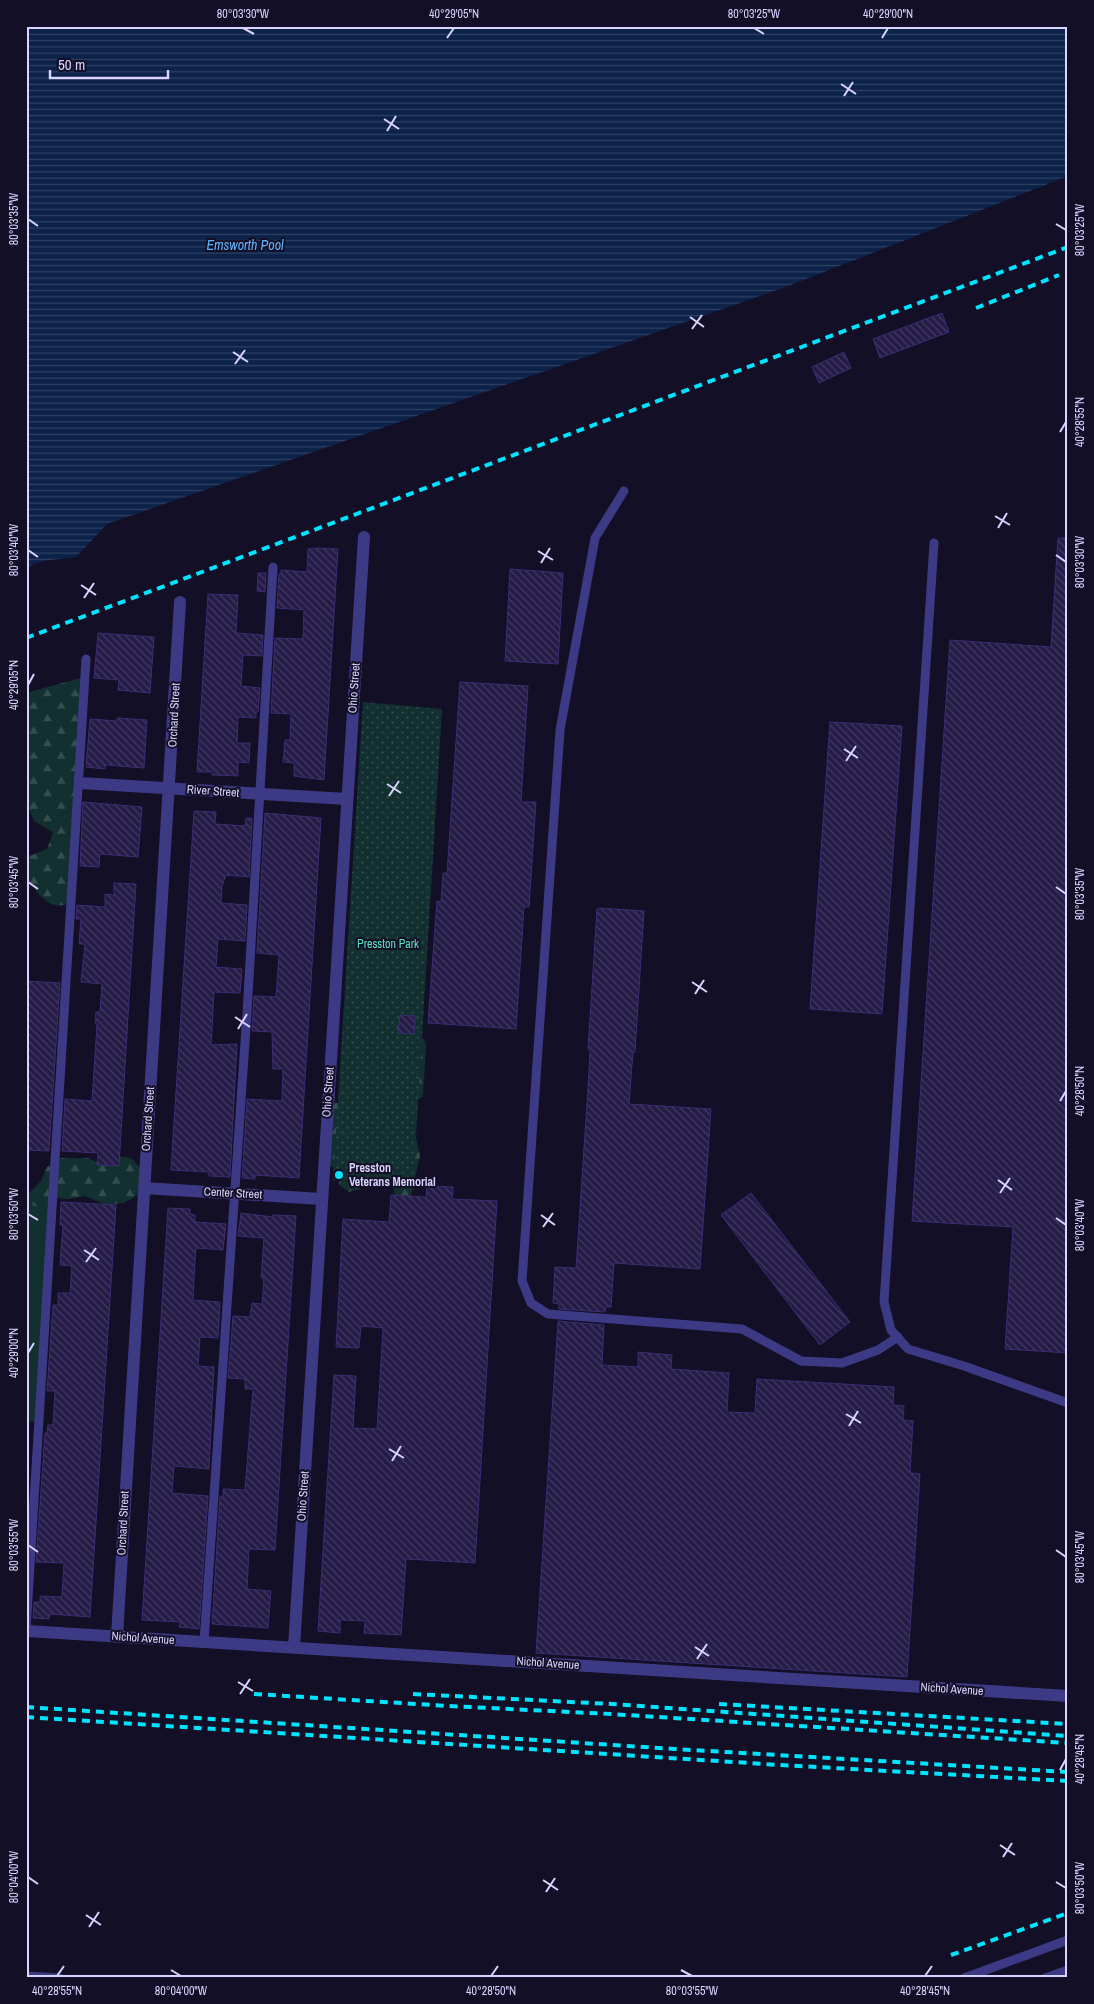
<svg xmlns="http://www.w3.org/2000/svg" width="1094" height="2004" font-family="'Archivo Narrow',sans-serif">
<style>
.grass{fill:#12302f}
.forest{fill:url(#forest-firs)}
.park{fill:url(#park-dots)}
.water{fill:url(#water-rules)}
.building{fill:url(#building-back-hatch);stroke:#3b2d73}
.lines{fill:none;stroke-linecap:round;stroke-linejoin:round}
.lane{stroke:#3d3a85;stroke-width:9}
.street{stroke:#3d3a85;stroke-width:12}
.rail{stroke:#00e5ff;stroke-width:4;stroke-dasharray:8 6;stroke-linecap:butt}
.ticks{fill:none;stroke:#d9d4ff;stroke-width:2}
.poi-dot{fill:#00e5ff;stroke:#130f26;stroke-width:2}
.labels{text-anchor:middle;stroke-width:4;stroke-linejoin:round;paint-order:stroke}
.street-label{font-size:12px;fill:#d9d4ff;stroke:#130f26}
.park-label{font-size:12px;fill:#5fe0c0;stroke:#130f26}
.poi-label{font-size:12px;font-weight:bold;fill:#d9d4ff;stroke:#130f26;text-anchor:start}
.water-label{font-size:14px;font-style:italic;fill:#62b6ff;stroke:#130f26}
.neatline{fill:none;stroke:#d9d4ff;stroke-width:2}
.ticks-label{font-size:12px;text-anchor:middle;fill:#d9d4ff}
</style>
<defs>
<pattern id="forest-firs" width="22" height="20" patternUnits="userSpaceOnUse" patternTransform="scale(1.25)"><rect width="22" height="20" fill="#12302f"/><path d="M5 1l3.5 6h-7zM16 11l3.5 6h-7z" fill="#344d4e"/></pattern>
<pattern id="park-dots" width="8" height="8" patternUnits="userSpaceOnUse" patternTransform="scale(1.25)"><rect width="8" height="8" fill="#12302f"/><path d="M2 2h.1M6 6h.1" fill="none" stroke="#344d4e" stroke-width="1.8" stroke-linecap="round"/></pattern>
<pattern id="water-rules" width="6" height="5" patternUnits="userSpaceOnUse" patternTransform="scale(1.25)"><rect width="6" height="5" fill="#0c2248"/><path d="M0 2.5h6" fill="none" stroke="#2f4163"/></pattern>
<pattern id="building-back-hatch" width="6" height="6" patternUnits="userSpaceOnUse" patternTransform="scale(1.25)"><rect width="6" height="6" fill="#241b47"/><path d="M-1 5l2 2M0 0l6 6M5-1l2 2" fill="none" stroke="#433b63"/></pattern>
</defs>
<rect width="100%" height="100%" fill="#130f26"/>
<path class="grass" d="M 26,1194 L 52,1196 L 39,1422 L 26,1421 Z"/>
<path class="forest" d="M 84,677 L 71,902 C 50,914 39,893 26,879 L 27,857 L 47,849 L 53,832 L 34,821 L 26,802 L 26,693 Z
M 418,1037 L 424,1039 L 426,1045 L 423,1096 L 414,1102 Z
M 335,1103 L 346,1103 L 363,1167 L 360,1189 L 349,1192 L 339,1185 L 338,1172 L 325,1161 L 328,1113 Z
M 413,1123 L 420,1156 L 411,1196 L 395,1195 L 390,1174 Z
M 112,1155 L 131,1158 L 143,1171 L 141,1193 L 124,1203 L 106,1205 L 85,1196 L 68,1199 L 57,1198 L 45,1210 L 32,1205 L 28,1194 L 41,1181 L 47,1167 L 61,1158 L 88,1158 L 97,1162 Z"/>
<path class="park" d="M 363,702 L 442,709 L 413,1185 L 333,1180 Z"/>
<path class="water" d="M 26,26 L 1068,26 L 1068,176 L 791,285 L 107,524 L 76,557 L 43,561 L 26,567 Z"/>
<path class="building" d="M 942,313 L 949,332 L 880,358 L 873,339 Z
M 844,352 L 851,368 L 819,383 L 812,367 Z
M 1058,538 L 1068,538 L 1068,1353 L 1005,1349 L 1013,1227 L 912,1221 L 950,640 L 1051,647 Z
M 318,548 L 338,549 L 324,780 L 294,776 L 294,763 L 283,762 L 285,740 L 290,740 L 291,714 L 271,713 L 275,638 L 303,639 L 304,610 L 277,608 L 279,574 L 281,574 L 281,570 L 307,572 L 308,549 Z
M 510,569 L 563,573 L 558,664 L 505,661 Z
M 258,573 L 266,573 L 265,592 L 257,591 Z
M 208,594 L 238,595 L 236,633 L 263,635 L 262,656 L 243,655 L 241,686 L 260,688 L 258,712 L 256,712 L 256,718 L 238,717 L 237,743 L 250,743 L 249,763 L 238,762 L 238,776 L 212,775 L 213,772 L 197,772 Z
M 98,633 L 154,637 L 150,693 L 118,690 L 119,680 L 94,678 Z
M 460,682 L 528,686 L 521,802 L 536,802 L 529,907 L 524,907 L 516,1029 L 428,1023 L 437,901 L 441,902 L 443,873 L 447,873 Z
M 117,718 L 147,720 L 144,768 L 106,765 L 105,769 L 86,767 L 90,719 L 117,721 Z
M 830,722 L 902,726 L 882,1014 L 810,1009 Z
M 83,802 L 142,807 L 138,857 L 100,854 L 99,867 L 80,866 Z
M 194,811 L 216,812 L 215,824 L 245,826 L 246,818 L 252,818 L 249,877 L 226,875 L 222,886 L 221,903 L 247,905 L 245,941 L 218,939 L 216,967 L 242,969 L 240,993 L 214,992 L 212,1031 L 211,1045 L 237,1044 L 230,1177 L 209,1176 L 209,1172 L 171,1170 Z
M 265,813 L 321,818 L 299,1178 L 255,1175 L 255,1179 L 242,1178 L 247,1099 L 282,1101 L 283,1069 L 273,1069 L 272,1032 L 252,1031 L 254,996 L 276,997 L 279,955 L 257,953 Z
M 114,883 L 136,884 L 119,1166 L 97,1165 L 98,1153 L 62,1151 L 65,1099 L 92,1101 L 97,1024 L 95,1024 L 96,1012 L 100,1012 L 102,984 L 81,982 L 85,944 L 79,944 L 81,919 L 76,919 L 77,905 L 105,907 L 105,894 L 114,895 Z
M 599,908 L 644,911 L 635,1052 L 633,1052 L 629,1104 L 711,1109 L 700,1269 L 614,1263 L 611,1307 L 606,1307 L 605,1312 L 559,1309 L 559,1304 L 553,1303 L 555,1267 L 576,1268 L 588,1088 L 590,1050 L 588,1049 L 597,909 Z
M 26,981 L 60,983 L 49,1151 L 26,1150 Z
M 400,1015 L 415,1016 L 414,1034 L 398,1033 Z
M 427,1186 L 453,1187 L 452,1199 L 497,1201 L 475,1563 L 406,1559 L 401,1635 L 364,1633 L 365,1621 L 340,1620 L 340,1633 L 318,1631 L 334,1375 L 356,1376 L 353,1428 L 377,1429 L 383,1328 L 361,1326 L 359,1348 L 336,1347 L 343,1219 L 389,1222 L 391,1195 L 426,1197 Z
M 751,1193 L 850,1322 L 820,1345 L 721,1215 Z
M 61,1202 L 116,1205 L 90,1617 L 50,1614 L 49,1619 L 33,1618 L 34,1602 L 40,1602 L 40,1596 L 61,1597 L 62,1594 L 64,1563 L 36,1562 L 45,1433 L 47,1433 L 48,1425 L 53,1425 L 55,1391 L 47,1391 L 53,1305 L 58,1305 L 58,1293 L 70,1293 L 72,1266 L 60,1265 L 63,1225 L 60,1225 Z
M 168,1208 L 190,1209 L 190,1214 L 195,1215 L 195,1222 L 226,1224 L 223,1250 L 196,1248 L 195,1260 L 193,1300 L 220,1302 L 218,1338 L 200,1337 L 199,1352 L 198,1366 L 214,1367 L 209,1469 L 174,1466 L 172,1493 L 208,1496 L 199,1629 L 179,1627 L 180,1622 L 142,1620 Z
M 241,1213 L 273,1217 L 273,1215 L 296,1216 L 275,1550 L 249,1549 L 247,1589 L 271,1591 L 268,1628 L 212,1624 L 220,1496 L 223,1497 L 223,1489 L 245,1490 L 253,1389 L 245,1389 L 245,1379 L 228,1378 L 233,1316 L 250,1317 L 252,1303 L 262,1304 L 264,1278 L 261,1278 L 264,1238 L 238,1236 Z
M 558,1321 L 604,1325 L 602,1365 L 638,1367 L 638,1352 L 672,1355 L 671,1369 L 729,1373 L 727,1412 L 755,1413 L 757,1379 L 894,1387 L 893,1405 L 904,1406 L 903,1420 L 913,1421 L 910,1473 L 920,1474 L 907,1677 L 536,1653 Z"/>
<g class="lines">
<path class="lane" d="M 624,491 L 595,538 L 560,730 L 522,1281 L 531,1303 L 548,1314 L 742,1329 L 801,1361 L 842,1363 L 878,1350 L 898,1337
M 934,543 L 884,1302 L 891,1330 L 908,1349 L 964,1366 L 1068,1403
M 26,1630 L 86,659
M 204,1642 L 247,1013 L 273,567
M 26,1976 L 60,1978
M 964,1978 L 1068,1940
M 1045,1978 L 1068,1970"/>
<path class="street" d="M 80,783 L 347,799
M 144,1188 L 321,1199
M 27,1631 L 1068,1696
M 117,1636 L 180,602
M 294,1647 L 364,537"/>
<path class="rail" d="M 976,308 L 1059,275
M 26,638 L 1068,247
M 254,1694 L 449,1706 L 611,1714 L 1068,1743
M 413,1694 L 612,1704 L 1068,1736
M 719,1704 L 1068,1724
M 26,1707 L 675,1749 L 1068,1772
M 26,1717 L 780,1765 L 1068,1781
M 951,1955 L 1068,1913"/>
</g>
<path class="ticks" d="M 243,28 L 254,34M 754,28 L 764,34M 447,38 L 454,28M 882,38 L 888,28M 841,84 L 856,94M 844,96 L 853,82M 384,119 L 399,129M 387,131 L 396,116M 28,219 L 38,226M 1056,224 L 1066,230M 690,317 L 704,327M 692,329 L 702,315M 233,352 L 248,362M 235,364 L 245,350M 1060,432 L 1066,422M 995,516 L 1010,525M 998,528 L 1007,513M 28,550 L 38,557M 538,551 L 553,560M 1056,555 L 1066,562M 541,563 L 550,548M 81,585 L 96,595M 84,598 L 94,583M 28,685 L 34,674M 844,749 L 858,758M 846,761 L 856,746M 387,784 L 401,793M 389,796 L 399,781M 28,882 L 38,889M 1056,887 L 1066,894M 692,982 L 707,992M 695,994 L 704,980M 235,1017 L 250,1027M 238,1029 L 247,1014M 1060,1101 L 1066,1091M 998,1180 L 1012,1190M 1000,1193 L 1010,1178M 28,1214 L 38,1220M 541,1215 L 555,1225M 1056,1218 L 1066,1225M 543,1227 L 553,1213M 84,1250 L 99,1260M 86,1262 L 96,1248M 28,1353 L 34,1343M 846,1414 L 861,1423M 849,1426 L 858,1411M 389,1449 L 404,1458M 392,1461 L 401,1446M 28,1545 L 38,1552M 1056,1550 L 1066,1557M 695,1647 L 709,1656M 697,1659 L 707,1644M 238,1682 L 253,1691M 240,1694 L 250,1679M 1060,1770 L 1066,1759M 1000,1845 L 1015,1855M 1003,1857 L 1012,1843M 28,1877 L 38,1884M 543,1880 L 558,1890M 1056,1882 L 1066,1888M 546,1892 L 555,1878M 86,1915 L 101,1925M 89,1927 L 99,1912M 171,1970 L 181,1976M 681,1970 L 692,1976M 57,1976 L 64,1966M 491,1976 L 498,1966M 925,1976 L 932,1966"/>
<circle class="poi-dot" cx="339" cy="1175" r="5"/>
<g class="labels">
<g class="street-label">
<text transform="translate(354 688) rotate(-86)" y="4">Ohio Street</text>
<text transform="translate(174 715) rotate(-87)" y="4">Orchard Street</text>
<text transform="translate(213 791) rotate(4)" y="4">River Street</text>
<text transform="translate(328 1092) rotate(-86)" y="4">Ohio Street</text>
<text transform="translate(148 1119) rotate(-86)" y="4">Orchard Street</text>
<text transform="translate(233 1193) rotate(3)" y="4">Center Street</text>
<text transform="translate(303 1496) rotate(-86)" y="4">Ohio Street</text>
<text transform="translate(123 1523) rotate(-87)" y="4">Orchard Street</text>
<text transform="translate(143 1638) rotate(4)" y="4">Nichol Avenue</text>
<text transform="translate(548 1663) rotate(4)" y="4">Nichol Avenue</text>
<text transform="translate(952 1689) rotate(4)" y="4">Nichol Avenue</text>
</g>
<g class="park-label">
<text x="388" y="948">Presston Park</text>
</g>
<g class="poi-label">
<text x="349" y="1172">Presston<tspan x="349" dy="14">Veterans Memorial</tspan></text>
</g>
<g class="water-label">
<text x="245" y="250">Emsworth Pool</text>
</g>
</g>
<rect width="1094" height="2004" fill="none" stroke="#130f26" stroke-width="55"/>
<path d="M50 70v8h118v-8" fill="none" stroke="#d9d4ff" stroke-width="2.5"/>
<text x="58" y="70" font-size="15" fill="#d9d4ff" stroke="#130f26" stroke-width="4" paint-order="stroke">50 m</text>
<rect x="28" y="28" width="1038" height="1948" class="neatline"/>
<g class="ticks-label">
<text x="243" y="18">80°03'30"W</text>
<text x="454" y="18">40°29'05"N</text>
<text x="754" y="18">80°03'25"W</text>
<text x="888" y="18">40°29'00"N</text>
<text transform="translate(14 219) rotate(-90)" y="4">80°03'35"W</text>
<text transform="translate(1080 230) rotate(-90)" y="4">80°03'25"W</text>
<text transform="translate(1080 422) rotate(-90)" y="4">40°28'55"N</text>
<text transform="translate(14 550) rotate(-90)" y="4">80°03'40"W</text>
<text transform="translate(1080 562) rotate(-90)" y="4">80°03'30"W</text>
<text transform="translate(14 685) rotate(-90)" y="4">40°29'05"N</text>
<text transform="translate(14 882) rotate(-90)" y="4">80°03'45"W</text>
<text transform="translate(1080 894) rotate(-90)" y="4">80°03'35"W</text>
<text transform="translate(1080 1091) rotate(-90)" y="4">40°28'50"N</text>
<text transform="translate(14 1214) rotate(-90)" y="4">80°03'50"W</text>
<text transform="translate(1080 1225) rotate(-90)" y="4">80°03'40"W</text>
<text transform="translate(14 1353) rotate(-90)" y="4">40°29'00"N</text>
<text transform="translate(14 1545) rotate(-90)" y="4">80°03'55"W</text>
<text transform="translate(1080 1557) rotate(-90)" y="4">80°03'45"W</text>
<text transform="translate(1080 1759) rotate(-90)" y="4">40°28'45"N</text>
<text transform="translate(14 1877) rotate(-90)" y="4">80°04'00"W</text>
<text transform="translate(1080 1888) rotate(-90)" y="4">80°03'50"W</text>
<text x="57" y="1995">40°28'55"N</text>
<text x="181" y="1995">80°04'00"W</text>
<text x="491" y="1995">40°28'50"N</text>
<text x="692" y="1995">80°03'55"W</text>
<text x="925" y="1995">40°28'45"N</text>
</g>
</svg>
